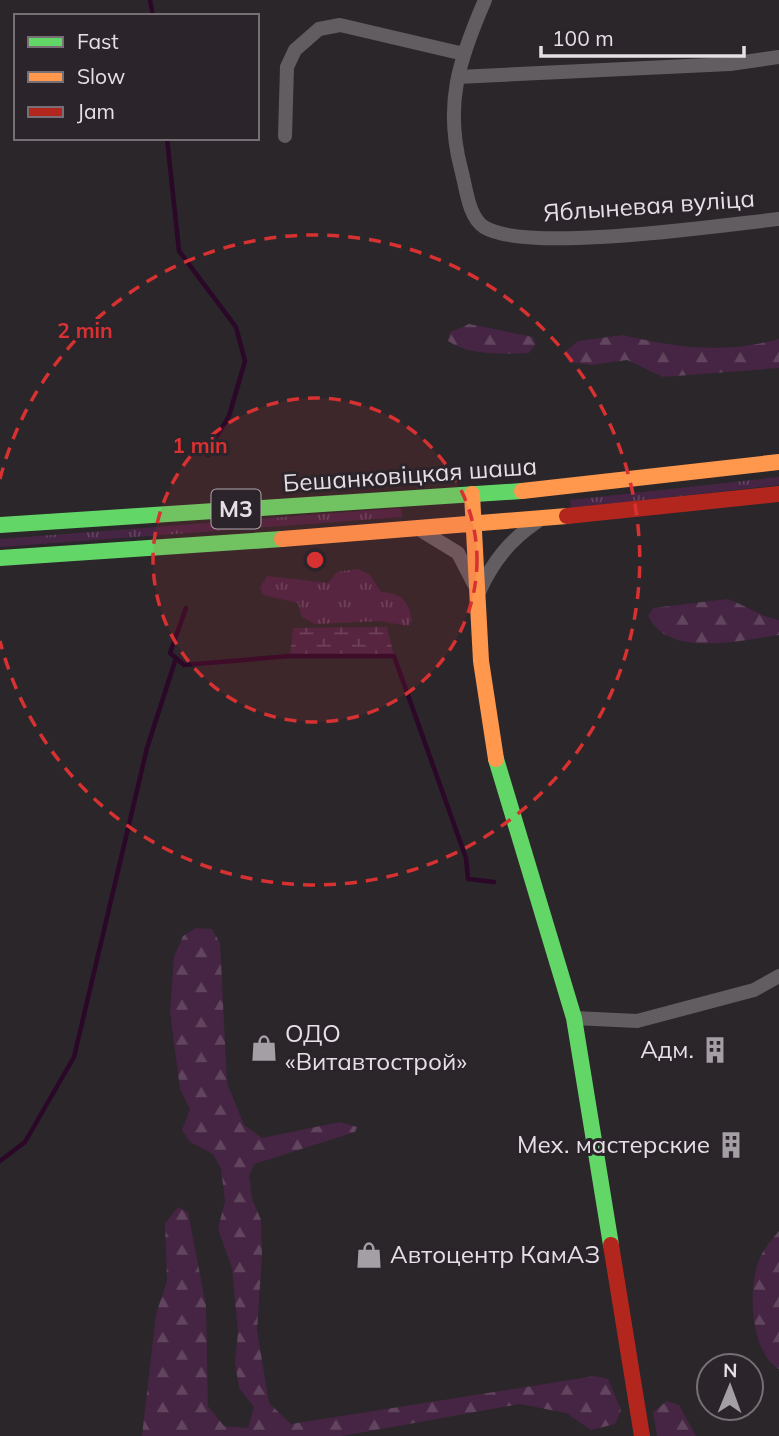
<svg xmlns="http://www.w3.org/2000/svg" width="779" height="1436" font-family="Mulish,sans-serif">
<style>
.grass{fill:url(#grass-tufts)}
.forest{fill:url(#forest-firs)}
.wetland{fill:url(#wetland-marsh)}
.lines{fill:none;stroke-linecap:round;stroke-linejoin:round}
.stream{stroke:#2b0828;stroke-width:4.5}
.street{stroke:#625d61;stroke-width:14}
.fast{stroke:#63d668;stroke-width:16}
.slow{stroke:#ff974d;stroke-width:16}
.jam{stroke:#b3261e;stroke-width:16}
.ring{fill:none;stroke:#d73131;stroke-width:3.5;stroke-dasharray:12 9}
.labels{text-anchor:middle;stroke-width:6;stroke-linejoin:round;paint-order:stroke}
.shield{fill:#2c242b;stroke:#aea8ad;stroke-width:2}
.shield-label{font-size:23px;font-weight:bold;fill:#e6e0e5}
.street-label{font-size:24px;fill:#e6e0e5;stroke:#2c242b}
.poi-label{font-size:24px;fill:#e6e0e5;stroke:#2c242b;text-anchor:start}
.centre{fill:#d73131;stroke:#2c242b;stroke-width:3.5}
.ring-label{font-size:21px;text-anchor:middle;font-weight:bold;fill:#d73131;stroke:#2c242b;stroke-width:6;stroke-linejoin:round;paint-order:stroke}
</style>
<defs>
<pattern id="grass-tufts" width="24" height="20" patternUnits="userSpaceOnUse" patternTransform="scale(1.75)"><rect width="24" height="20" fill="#462443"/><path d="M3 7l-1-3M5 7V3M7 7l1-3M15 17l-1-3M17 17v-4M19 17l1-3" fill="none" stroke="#61445e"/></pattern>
<pattern id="forest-firs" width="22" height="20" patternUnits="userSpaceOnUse" patternTransform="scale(1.75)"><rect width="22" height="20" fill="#462443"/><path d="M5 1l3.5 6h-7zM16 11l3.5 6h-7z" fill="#61445e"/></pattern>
<pattern id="wetland-marsh" width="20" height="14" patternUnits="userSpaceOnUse" patternTransform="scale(1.75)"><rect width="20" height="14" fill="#462443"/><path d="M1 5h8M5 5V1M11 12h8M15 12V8" fill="none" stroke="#61445e"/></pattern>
</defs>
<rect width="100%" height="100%" fill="#2a262a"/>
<path class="grass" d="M 779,477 L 779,485 L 571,508 L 570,500 Z
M 401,508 L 402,517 L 0,547 L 0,539 Z
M 358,569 L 370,575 L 381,592 C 401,593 408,600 412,620 L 408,626 L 380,621 L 315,624 L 302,617 L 298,603 L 263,595 L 260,588 L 267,576 L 328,583 L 337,572 Z"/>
<path class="forest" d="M 469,324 L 533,337 L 536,344 L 529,353 C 504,354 470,356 448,341 L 450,332 Z
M 623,335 C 677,348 725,354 779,339 L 779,368 L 663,377 L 627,360 L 592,365 L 568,362 L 566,351 L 578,341 Z
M 727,599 C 746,605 760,617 779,620 L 779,635 C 740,640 669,659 648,616 L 653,608 Z
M 196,928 L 212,929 L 220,943 L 227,1083 L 244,1125 L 262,1138 L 340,1122 L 357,1127 L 355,1132 L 254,1164 L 249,1176 L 252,1199 L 261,1220 L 262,1255 L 257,1330 L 269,1403 L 291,1424 L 595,1376 L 608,1379 L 621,1410 L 615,1424 L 591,1430 L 566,1413 L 520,1404 L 342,1436 L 142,1436 L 156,1314 L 167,1281 L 165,1223 L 178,1207 L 188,1212 L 206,1306 L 208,1406 L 224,1426 L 248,1428 L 254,1407 L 239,1388 L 235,1362 L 238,1332 L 232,1268 L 218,1229 L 225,1201 L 221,1169 L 213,1154 L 190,1142 L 182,1130 L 190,1109 L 180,1089 L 170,1012 L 174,957 L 183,936 Z
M 779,1231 L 779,1369 C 750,1353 747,1286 760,1258 C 764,1248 773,1238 779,1231 Z
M 667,1401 L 679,1405 L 696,1436 L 657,1436 L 653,1412 Z"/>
<path class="wetland" d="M 387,627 L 394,656 L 290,656 L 293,628 Z"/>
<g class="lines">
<path class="stream" d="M 150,0 L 153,16
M 167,138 L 179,251 L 236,327 L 245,361 L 229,416 L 217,436 L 209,443 L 208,455
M 186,608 L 170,653 L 184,665 L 290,656 L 394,656 L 466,858 L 468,879 L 494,882
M 0,1161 L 25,1142 L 74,1057 L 147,748 L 176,658"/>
<path class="street" d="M 485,0 C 459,60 444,104 461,169 C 466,186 468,217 484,227 C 527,254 722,225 779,219
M 458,77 L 730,64 L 779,57
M 285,136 L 287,67 L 295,50 L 319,29 L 340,25 L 464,54
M 422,531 L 458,553 L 474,584
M 479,592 C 493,561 510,540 538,521
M 574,1018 L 637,1021 L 754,990 L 779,976"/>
<path class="fast" d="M 0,525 L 522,491
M 0,558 L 282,539
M 496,759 L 574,1018 L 611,1245"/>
<path class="slow" d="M 522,491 L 779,462
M 472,494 L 481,661 L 496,759
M 282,539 L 567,516"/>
<path class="jam" d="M 567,516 L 779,494
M 611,1245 L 642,1436"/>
</g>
<circle cx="315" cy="560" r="162" fill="#d73131" fill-opacity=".12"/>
<g class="ring">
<circle cx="315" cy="560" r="162"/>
<path d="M0 479A325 325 0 1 1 0 641"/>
</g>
<defs>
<symbol id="shop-bare" viewBox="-9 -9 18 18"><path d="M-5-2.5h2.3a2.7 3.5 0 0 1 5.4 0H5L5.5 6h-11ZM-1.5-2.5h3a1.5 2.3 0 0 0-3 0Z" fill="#a49fa4" stroke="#2c242b" stroke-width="2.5" paint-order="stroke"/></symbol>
<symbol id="building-bare" viewBox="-9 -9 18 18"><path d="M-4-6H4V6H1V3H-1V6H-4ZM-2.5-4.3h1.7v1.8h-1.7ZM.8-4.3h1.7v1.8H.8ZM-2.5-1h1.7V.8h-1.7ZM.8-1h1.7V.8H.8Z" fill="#a49fa4" stroke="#2c242b" stroke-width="2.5" paint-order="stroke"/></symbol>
</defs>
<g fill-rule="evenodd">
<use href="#shop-bare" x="245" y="1029" width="38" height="38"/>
<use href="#building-bare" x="696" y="1031" width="38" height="38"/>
<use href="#building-bare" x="712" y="1126" width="38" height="38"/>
<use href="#shop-bare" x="350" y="1236" width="38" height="38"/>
</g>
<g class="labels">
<rect class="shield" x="211.5" y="489.5" width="49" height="39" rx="5"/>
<g class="shield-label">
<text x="236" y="517">М3</text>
</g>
<g class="street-label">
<text transform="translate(649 206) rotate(-4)" y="8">Яблыневая вуліца</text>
<text transform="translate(410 475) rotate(-4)" y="8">Бешанковіцкая шаша</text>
</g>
<g class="poi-label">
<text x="285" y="1042">ОДО<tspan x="285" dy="28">«Витавтострой»</tspan></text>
<text x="694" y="1058" text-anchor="end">Адм.</text>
<text x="710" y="1153" text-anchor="end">Мех. мастерские</text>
<text x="390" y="1263">Автоцентр КамАЗ</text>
</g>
</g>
<circle cx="315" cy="560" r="10" class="centre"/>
<g class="ring-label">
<text x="85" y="338">2 min</text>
<text x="200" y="453">1 min</text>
</g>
<rect x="14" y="14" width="245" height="126" fill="#2c242b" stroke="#766f75" stroke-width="2"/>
<rect x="28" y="37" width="35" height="10" fill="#63d668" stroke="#766f75" stroke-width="2"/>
<text x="77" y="49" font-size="21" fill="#e6e0e5">Fast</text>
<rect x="28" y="72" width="35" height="10" fill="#ff974d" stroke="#766f75" stroke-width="2"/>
<text x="77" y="84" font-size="21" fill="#e6e0e5">Slow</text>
<rect x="28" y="107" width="35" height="10" fill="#b3261e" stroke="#766f75" stroke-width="2"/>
<text x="77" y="119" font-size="21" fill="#e6e0e5">Jam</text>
<g transform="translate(730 1387) rotate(1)"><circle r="33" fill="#2c242b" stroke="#766f75" stroke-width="2"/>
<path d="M0-5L12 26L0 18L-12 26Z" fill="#a49fa4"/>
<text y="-10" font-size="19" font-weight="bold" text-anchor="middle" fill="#e6e0e5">N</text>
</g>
<path d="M541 46v10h203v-10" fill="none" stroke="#e6e0e5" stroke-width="3.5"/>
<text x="552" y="46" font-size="21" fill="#e6e0e5" stroke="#2c242b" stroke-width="5" paint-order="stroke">100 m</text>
</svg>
